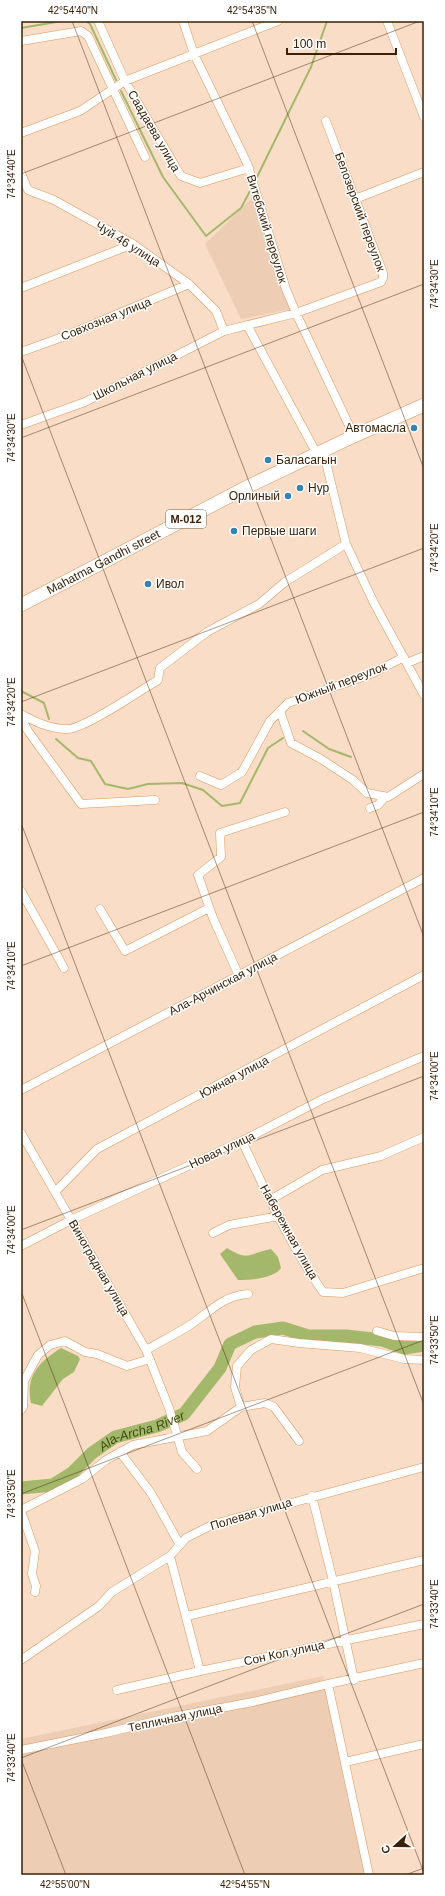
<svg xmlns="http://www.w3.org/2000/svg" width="445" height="1896" font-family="Arial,sans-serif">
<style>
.built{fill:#edceb5}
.water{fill:#a3b86a}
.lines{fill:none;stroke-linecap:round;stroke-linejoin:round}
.stream{stroke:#a3b86a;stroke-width:2}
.river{stroke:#a3b86a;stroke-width:13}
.minor-casing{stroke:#da985e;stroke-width:9}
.primary-casing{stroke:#da985e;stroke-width:14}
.minor{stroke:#fff;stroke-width:8}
.primary{stroke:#fff;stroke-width:13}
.ticks{fill:none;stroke:#3a2007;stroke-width:1;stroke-opacity:0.45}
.poi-dot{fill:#3582b4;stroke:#fff;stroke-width:1.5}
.labels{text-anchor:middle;stroke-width:3;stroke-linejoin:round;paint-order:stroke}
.shield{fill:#fff;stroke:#756351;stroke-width:1}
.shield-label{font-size:11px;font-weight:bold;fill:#3a2007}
.street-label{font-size:12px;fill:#3a2007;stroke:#fff}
.poi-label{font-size:12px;fill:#3a2007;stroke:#fff;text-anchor:start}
.water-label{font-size:13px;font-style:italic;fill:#3e4b11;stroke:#fff}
.neatline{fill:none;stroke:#3a2007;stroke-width:1.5}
.ticks-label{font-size:10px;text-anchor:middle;fill:#3a2007}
</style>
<rect width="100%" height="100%" fill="#f9ddc6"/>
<path class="built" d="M 255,195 L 291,309 L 241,319 L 205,244 Z
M 323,1676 L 345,1763 L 367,1875 L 21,1875 L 21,1739 Z"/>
<path class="water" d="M 227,1248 C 249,1262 249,1253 271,1249 L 278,1257 L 281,1268 C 273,1279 250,1280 238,1280 L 220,1254 Z
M 61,1348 L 78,1356 L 80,1359 L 74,1372 L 63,1379 L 42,1406 L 31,1403 C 25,1376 40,1361 61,1348 Z"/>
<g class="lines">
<path class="stream" d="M 86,21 L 90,24 L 116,80
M 21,28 L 62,21
M 121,91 L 163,177 L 206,236 L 241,208 L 250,191
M 257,177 L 311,67 L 327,21
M 21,691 L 44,703 L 49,719
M 303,731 L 329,749 L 351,757
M 56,739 L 78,758 L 91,761 L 105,784 L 128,789 L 148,784 L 182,783 L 203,790 L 222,806 L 240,803 L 268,748 L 283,738"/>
<path class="river" id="s1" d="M 21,1488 L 53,1485 L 72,1473 L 92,1453 L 115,1437 L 157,1426 L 184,1414 L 220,1368 L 230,1344 L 255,1332 L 283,1328 L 308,1336 L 346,1336 L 382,1340 L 404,1348 L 424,1345"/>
<defs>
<path id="minor" d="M 98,21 L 125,81 L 181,176 L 200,183 L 249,168
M 183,21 L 194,54 L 247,163 L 286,289 L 296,313 L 354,436
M 387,21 L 424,117
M 21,41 L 81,31 L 88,36 L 145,157
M 21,133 L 80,111 L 125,81 L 278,21
M 21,173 L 28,190 L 54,200 L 133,244 L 189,284 L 216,311 L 224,331
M 355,199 L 424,172
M 21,288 L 133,244
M 247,325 L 317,454
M 21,352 L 68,335 L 189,284
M 21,425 L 85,402 L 224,331 L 296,313 L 381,282 L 383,278 L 383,273 L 326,121
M 323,450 L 346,544 L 374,603 L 424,695
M 407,663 L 424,656
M 280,711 L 291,743 L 321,759 L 353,780 L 367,793 L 388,797 L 424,774
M 21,714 C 36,722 49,729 67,729 C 83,730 141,690 158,680 L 160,668 L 207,632 L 259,604 L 285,582 L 346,544
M 21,718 L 28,731 L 81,804 L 155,800
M 200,776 L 221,785 L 242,772 L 270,721 L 288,703 L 371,674 L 404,657
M 370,808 L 378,805 L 385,797
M 21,891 L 64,968
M 100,909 L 125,951 L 209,908
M 239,976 L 213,918 L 198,875 L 221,857 L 220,833 L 285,812
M 21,1090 L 424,878
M 21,1133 L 146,1350 L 169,1408 L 182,1452 L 197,1469
M 242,1141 C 266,1192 290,1245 323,1292 L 343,1293 L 424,1268
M 55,1192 L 97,1149 L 424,975
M 270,1200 L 322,1170 L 381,1156 L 424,1137
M 213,1233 L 229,1225 L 279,1216
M 21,1246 L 71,1220 L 242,1141 L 323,1099 L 424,1056
M 377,1331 L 394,1336 L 424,1337
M 146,1350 C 160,1342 174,1335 187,1327 C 208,1314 221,1296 248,1294
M 241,1407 L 235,1387 L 237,1366 L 251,1350 L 271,1339 L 299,1343 L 360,1348 L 404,1359 L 424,1360
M 21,1410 L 23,1407 L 24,1381 L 38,1355 L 50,1345 L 65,1341 L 85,1352 L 97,1354 L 127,1366 L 150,1359
M 120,1452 L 151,1493 L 180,1545
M 312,1496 L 333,1581 L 354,1680
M 21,1510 L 82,1479 L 106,1460 L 133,1445 L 207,1431 L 241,1407 L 265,1403 L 274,1407 L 299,1441
M 21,1511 L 35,1551 L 32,1574 L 36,1586 L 35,1592
M 170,1556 L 200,1671 L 424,1624
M 187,1616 L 424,1560
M 21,1660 L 99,1606 L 112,1592 L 170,1556 L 186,1538 L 214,1524 L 424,1467
M 117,1690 L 200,1671
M 21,1750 L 106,1733 L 172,1717 L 253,1702 L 328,1684
M 345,1762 L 424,1744
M 369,1875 L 328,1684 L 424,1663"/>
<g id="primary">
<path id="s2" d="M 21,605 L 249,486 L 354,436 L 424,405"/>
</g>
</defs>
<use href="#minor" class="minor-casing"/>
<use href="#primary" class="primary-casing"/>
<use href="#minor" class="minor"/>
<use href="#primary" class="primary"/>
</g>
<path class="ticks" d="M 72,21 L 424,937M 252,21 L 424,469M 21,174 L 420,21M 21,355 L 424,1405M 21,438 L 424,284M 21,702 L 424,548M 21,823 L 424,1873M 21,966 L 424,812M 21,1230 L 424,1076M 21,1291 L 245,1875M 21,1494 L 424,1340M 21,1758 L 424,1604M 21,1759 L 66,1875M 405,1875 L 424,1868"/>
<g class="poi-dot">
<circle cx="414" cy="428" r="4"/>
<circle cx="268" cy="460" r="4"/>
<circle cx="300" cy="488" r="4"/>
<circle cx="288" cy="496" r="4"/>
<circle cx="234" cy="531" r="4"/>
<circle cx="148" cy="584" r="4"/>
</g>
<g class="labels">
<rect class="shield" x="166" y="510" width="40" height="18" rx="3"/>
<g class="shield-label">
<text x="186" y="523">М-012</text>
</g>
<g class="street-label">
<text transform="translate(154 131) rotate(60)" y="4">Саадаева улица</text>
<text transform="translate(360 212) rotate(70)" y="4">Белозерский переулок</text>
<text transform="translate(267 229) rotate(73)" y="4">Витебский переулок</text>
<text transform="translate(128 244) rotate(32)" y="4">Чуй 46 улица</text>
<text transform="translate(106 319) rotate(-22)" y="4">Совхозная улица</text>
<text transform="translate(135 376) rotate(-27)" y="4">Школьная улица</text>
<text dy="4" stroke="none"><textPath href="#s2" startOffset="93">Mahatma Gandhi street</textPath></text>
<text transform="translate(341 683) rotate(-21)" y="4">Южный переулок</text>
<text transform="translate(223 984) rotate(-28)" y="4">Ала-Арчинская улица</text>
<text transform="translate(234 1077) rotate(-28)" y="4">Южная улица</text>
<text transform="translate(222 1150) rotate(-25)" y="4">Новая улица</text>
<text transform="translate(289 1232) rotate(61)" y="4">Набережная улица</text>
<text transform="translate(99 1268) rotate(60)" y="4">Виноградная улица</text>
<text transform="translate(251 1514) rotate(-17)" y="4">Полевая улица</text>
<text transform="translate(284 1653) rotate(-12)" y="4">Сон Кол улица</text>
<text transform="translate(175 1718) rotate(-12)" y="4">Тепличная улица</text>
</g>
<g class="poi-label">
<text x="406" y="432" text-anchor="end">Автомасла</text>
<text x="276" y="464">Баласагын</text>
<text x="308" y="492">Нур</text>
<text x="280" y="500" text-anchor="end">Орлиный</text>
<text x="242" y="535">Первые шаги</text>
<text x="156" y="588">Ивол</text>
</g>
<g class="water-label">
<text dy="5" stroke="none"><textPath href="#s1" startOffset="138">Ala-Archa River</textPath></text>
</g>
</g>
<rect width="445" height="1896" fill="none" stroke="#ffffff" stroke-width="44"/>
<g transform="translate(395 1846) rotate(249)" stroke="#ffffff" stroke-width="3" paint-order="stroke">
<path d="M0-3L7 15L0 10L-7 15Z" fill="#3a2007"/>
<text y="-6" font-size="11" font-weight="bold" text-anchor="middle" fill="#3a2007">С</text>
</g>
<path d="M287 48v6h109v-6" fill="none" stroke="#3a2007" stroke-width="2"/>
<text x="293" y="48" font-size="12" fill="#3a2007" stroke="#ffffff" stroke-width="3" paint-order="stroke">100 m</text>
<rect x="22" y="22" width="401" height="1852" class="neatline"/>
<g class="ticks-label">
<text x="73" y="14">42°54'40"N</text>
<text x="252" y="14">42°54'35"N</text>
<text transform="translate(11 174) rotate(-90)" y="4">74°34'40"E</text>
<text transform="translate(434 284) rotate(-90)" y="4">74°34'30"E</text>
<text transform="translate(11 438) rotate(-90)" y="4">74°34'30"E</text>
<text transform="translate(434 548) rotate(-90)" y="4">74°34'20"E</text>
<text transform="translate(11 702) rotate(-90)" y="4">74°34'20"E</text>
<text transform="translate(434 812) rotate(-90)" y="4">74°34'10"E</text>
<text transform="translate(11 966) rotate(-90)" y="4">74°34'10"E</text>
<text transform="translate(434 1076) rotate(-90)" y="4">74°34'00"E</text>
<text transform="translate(11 1230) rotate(-90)" y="4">74°34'00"E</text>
<text transform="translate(434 1340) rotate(-90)" y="4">74°33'50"E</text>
<text transform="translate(11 1494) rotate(-90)" y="4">74°33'50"E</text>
<text transform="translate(434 1604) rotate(-90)" y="4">74°33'40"E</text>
<text transform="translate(11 1758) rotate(-90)" y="4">74°33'40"E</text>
<text x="65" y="1888">42°55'00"N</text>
<text x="245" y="1888">42°54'55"N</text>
</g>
</svg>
